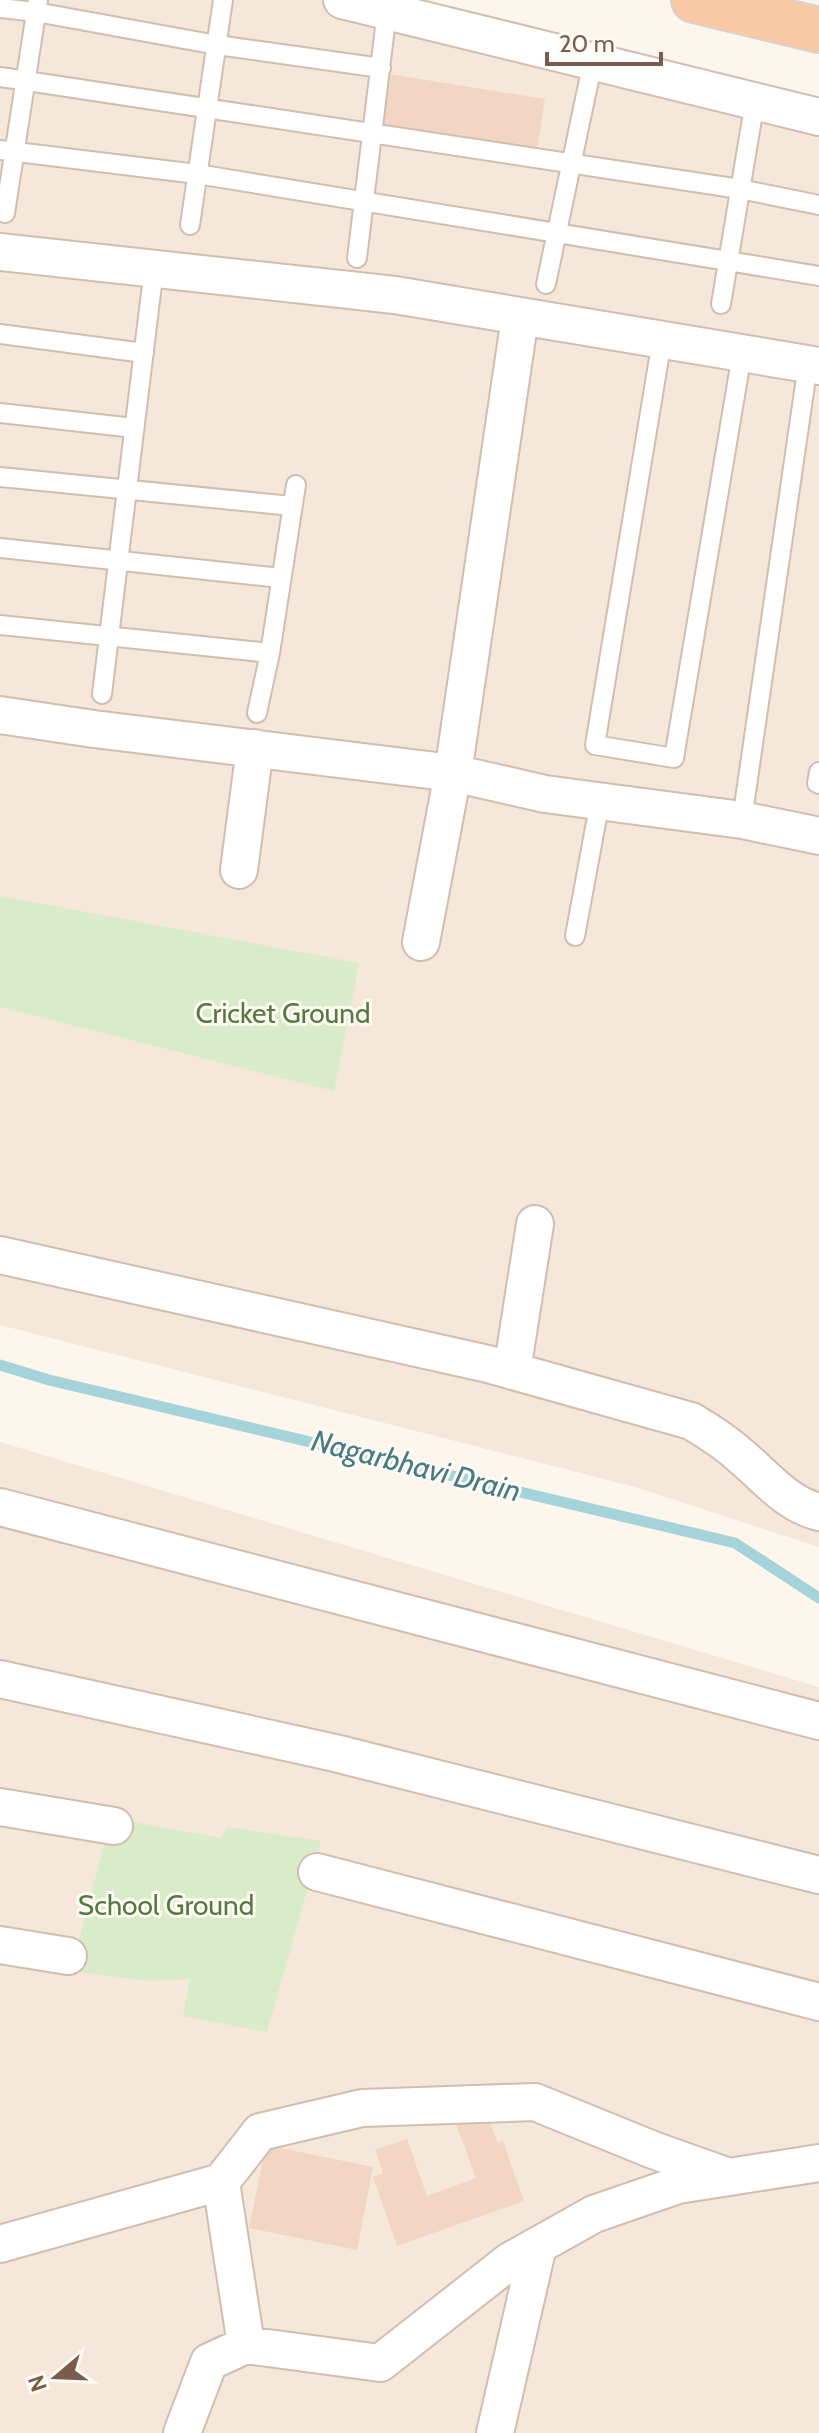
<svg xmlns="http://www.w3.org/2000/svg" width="819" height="2433" font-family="Cabin,sans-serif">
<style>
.residential{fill:#f5e8da}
.green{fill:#d8ecc9}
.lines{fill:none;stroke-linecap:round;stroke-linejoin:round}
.stream{stroke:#a5d3da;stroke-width:11}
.building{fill:#f3d5c3}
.service-casing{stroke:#d1beb0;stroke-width:22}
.minor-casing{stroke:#d1beb0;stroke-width:40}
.trunk-casing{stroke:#dad1cd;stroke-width:48}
.service{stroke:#fff;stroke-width:18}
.minor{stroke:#fff;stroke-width:36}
.trunk{stroke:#f9c8a4;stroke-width:44}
.labels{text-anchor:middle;stroke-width:6;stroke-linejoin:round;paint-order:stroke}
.park-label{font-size:28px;fill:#537a41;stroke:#fffaf3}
.water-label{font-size:30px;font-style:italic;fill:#437c86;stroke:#fffaf3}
</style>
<rect width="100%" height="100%" fill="#fdf6ec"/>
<path class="residential" d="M 0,0 L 419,0 L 819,123 L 819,1547 L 635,1487 L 0,1325 Z
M 0,1442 L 819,1687 L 819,2433 L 0,2433 Z"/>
<path class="green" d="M 0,896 L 359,963 L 334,1091 L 0,1007 Z
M 111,1818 L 221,1838 L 227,1827 L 321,1841 L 267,2032 L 183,2016 L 190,1979 L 150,1981 L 71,1971 Z"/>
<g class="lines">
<path class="stream" d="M 0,1365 L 49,1380 L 735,1543 L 819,1598"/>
</g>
<path class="building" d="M 383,73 L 545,99 L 537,150 L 375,124 Z
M 486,2113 L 498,2143 L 503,2141 L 524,2201 L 397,2246 L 373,2177 L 383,2173 L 375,2150 L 407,2139 L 427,2196 L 476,2178 L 456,2124 Z
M 266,2145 L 373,2167 L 357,2250 L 249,2228 Z"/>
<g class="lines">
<defs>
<path id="service" d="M 0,8 L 36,12 L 217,45 L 381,68
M 0,77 L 740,189 L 819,205
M 0,150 L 197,174 L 819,276
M 5,213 L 38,0
M 190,225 L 223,0
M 357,258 L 387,11
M 546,284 L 593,61
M 721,304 L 755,101
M 0,334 L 144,353
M 662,340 L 595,745 L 674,758 L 742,354
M 0,413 L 134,428
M 0,477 L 292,506
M 0,548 L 281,578
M 0,625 L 270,653
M 102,694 L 154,268
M 257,713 L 270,653 L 296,485
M 819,772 L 817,783 L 819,784
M 742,820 L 808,364
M 575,936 L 600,801"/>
<path id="minor" d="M 342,0 L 819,117
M 0,252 L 395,295 L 819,366
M 0,715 L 94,729 L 453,773 L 545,794 L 742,820 L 819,836
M 239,870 L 255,748
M 421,942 L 453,773 L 520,317
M 0,1255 L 488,1364 L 691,1421 C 710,1432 727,1443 743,1458 C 768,1479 787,1504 819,1512
M 512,1371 L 535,1224
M 0,1507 L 819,1721
M 0,1679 L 335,1753 L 819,1875
M 0,1807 L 114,1826
M 317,1872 L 819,2002
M 0,1945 L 68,1956
M 221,2182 L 246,2345
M 0,2244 L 221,2182 L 260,2132 L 362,2108 L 535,2102 L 653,2150 L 729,2177
M 182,2433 L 209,2362 L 246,2345 L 380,2363 L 510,2261 L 594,2214 L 678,2185 L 819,2163
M 495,2433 L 538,2246"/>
<path id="trunk" d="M 694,0 L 819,30"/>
</defs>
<use href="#service" class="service-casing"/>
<use href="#minor" class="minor-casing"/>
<use href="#trunk" class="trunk-casing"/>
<use href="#service" class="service"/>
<use href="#minor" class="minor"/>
<use href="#trunk" class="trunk"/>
</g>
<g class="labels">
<g class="park-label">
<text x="283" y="1023">Cricket Ground</text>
<text x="166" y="1915">School Ground</text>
</g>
<g class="water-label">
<text transform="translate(416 1466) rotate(14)" y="10">Nagarbhavi Drain</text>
</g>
</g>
<g transform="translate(56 2377) rotate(251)" stroke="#fffaf3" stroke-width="6" paint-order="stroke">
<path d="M0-6L14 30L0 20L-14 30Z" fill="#7a5c4d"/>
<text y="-12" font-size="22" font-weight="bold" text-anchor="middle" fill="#7a5c4d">N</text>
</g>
<path d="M547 52v12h114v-12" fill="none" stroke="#7a5c4d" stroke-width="4"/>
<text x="559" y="52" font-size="24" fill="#7a5c4d" stroke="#fffaf3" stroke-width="6" paint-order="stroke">20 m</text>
</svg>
